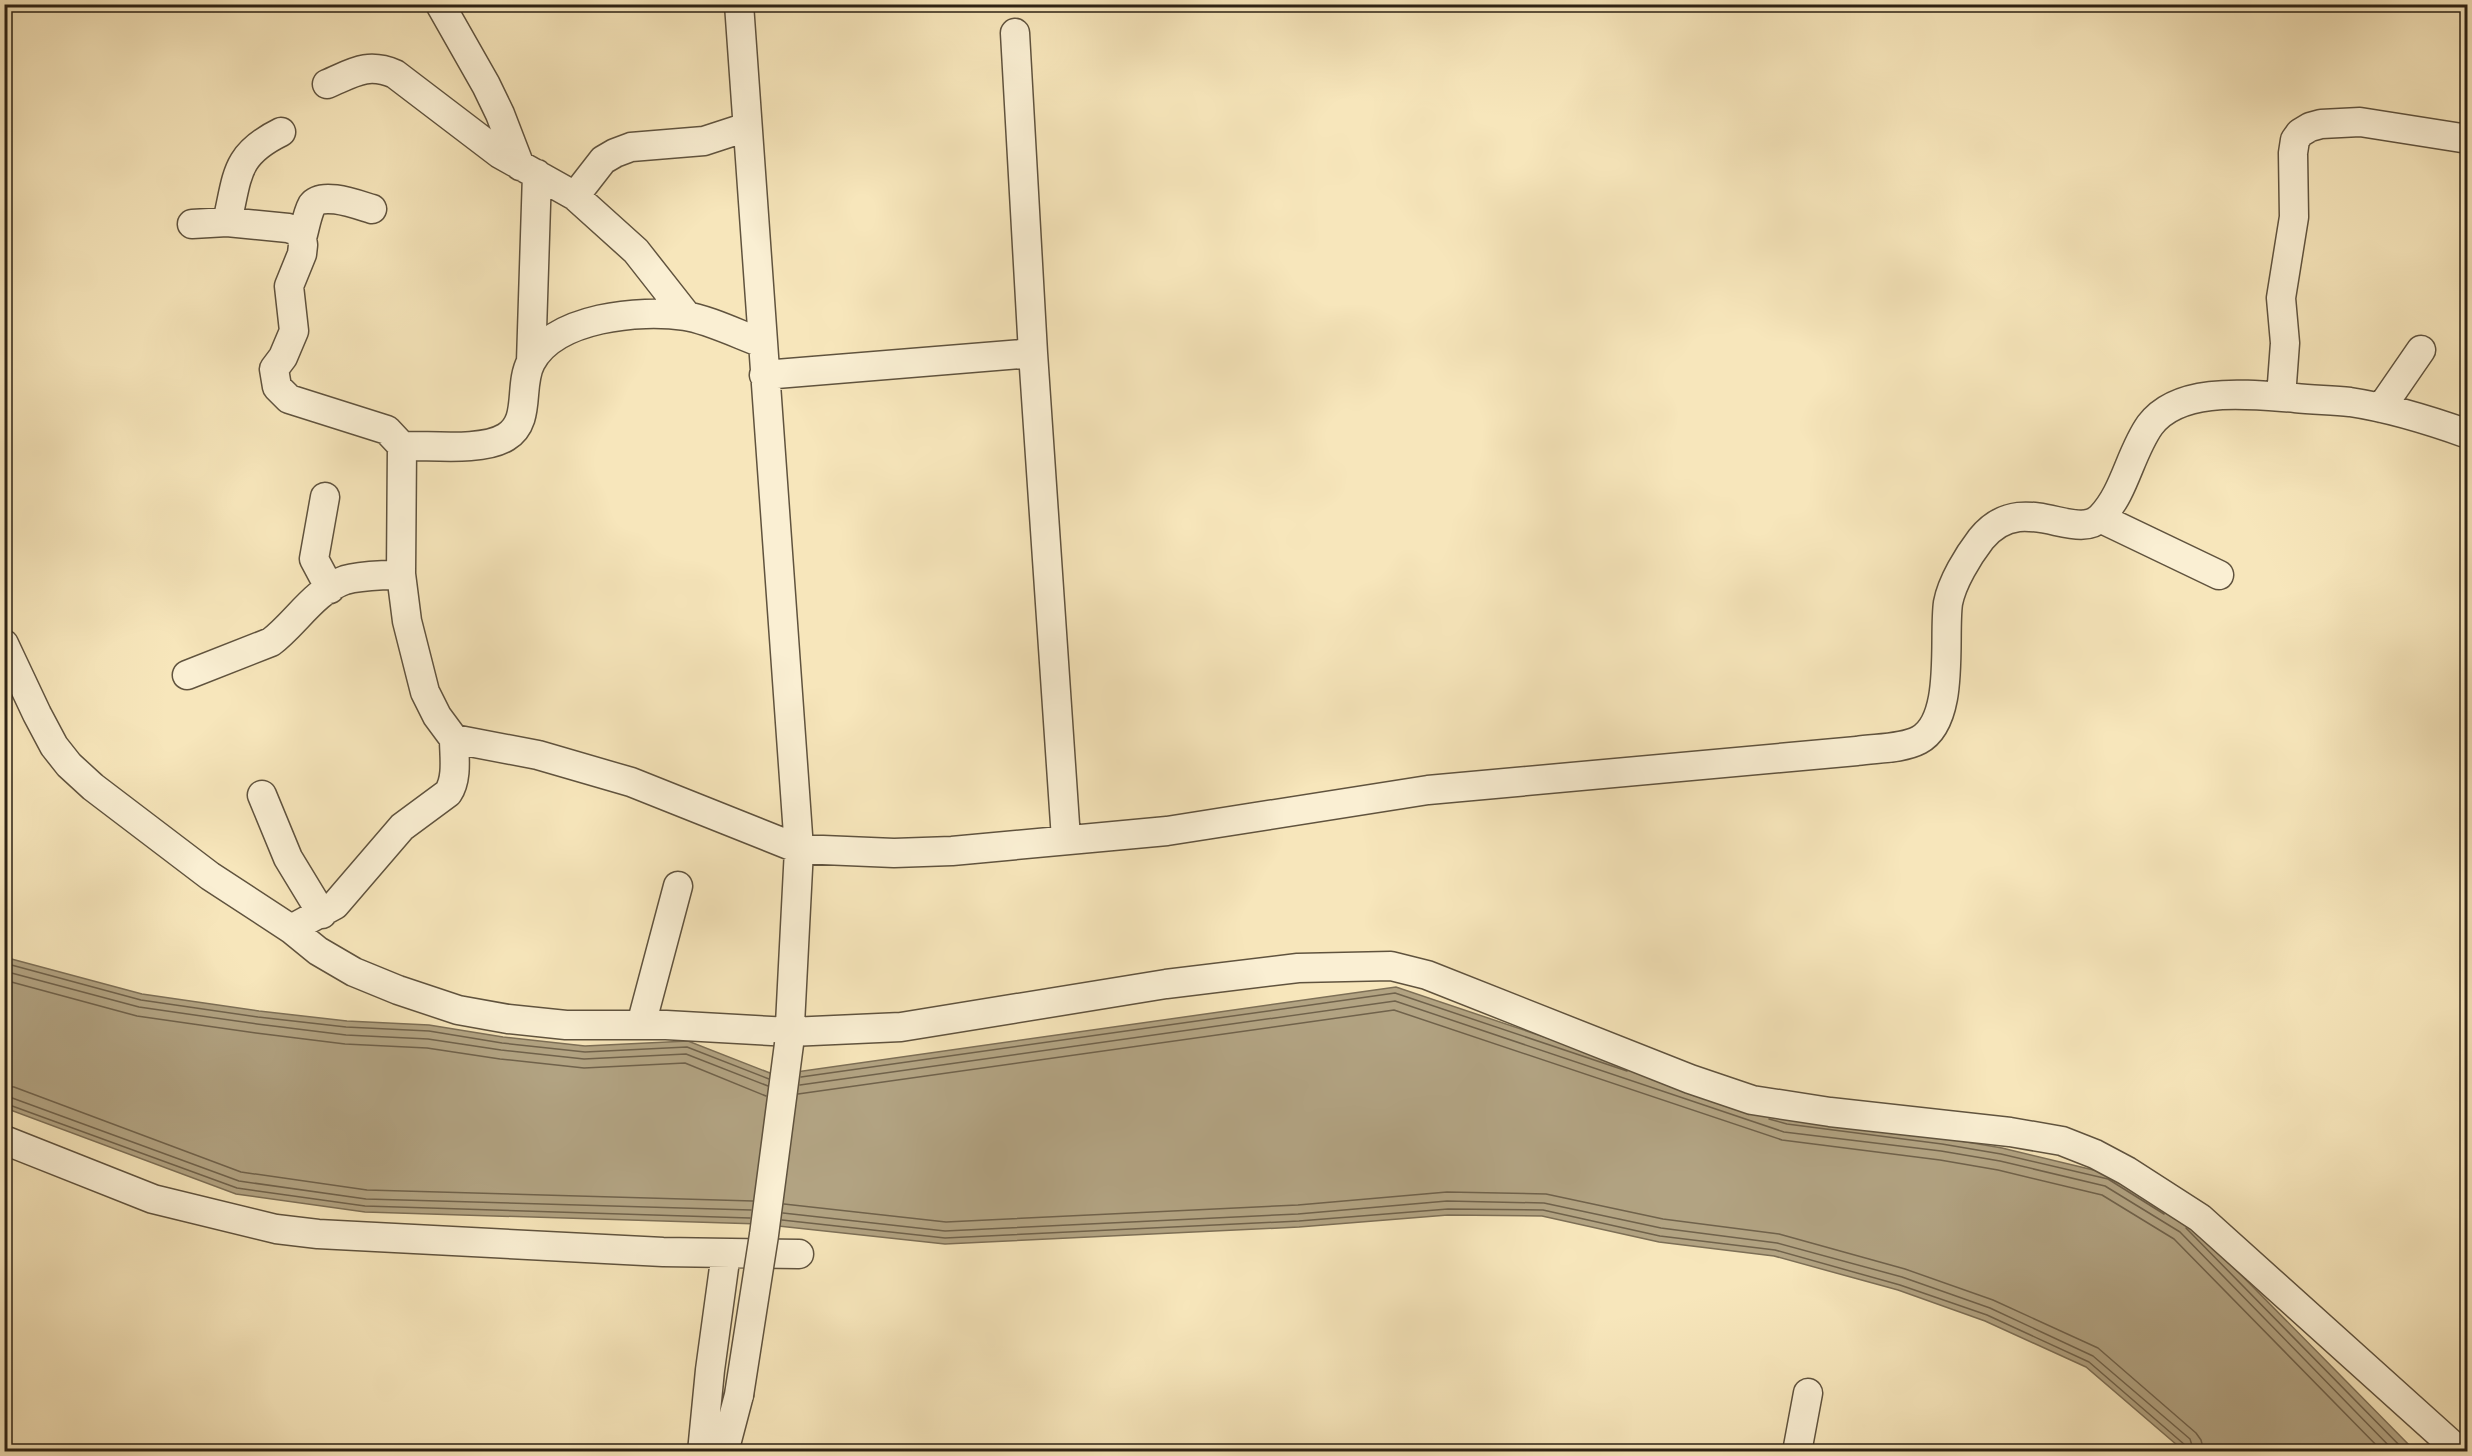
<svg xmlns="http://www.w3.org/2000/svg" width="2472" height="1456" font-family="Cardo,serif">
<style>
.water{fill:#b2a382;stroke:#7d6f56;stroke-width:1.5}
.lines{fill:none;stroke-linecap:round;stroke-linejoin:round}
.shore{stroke:#70624b;stroke-width:1.5}
.minor-casing{stroke:#60533e;stroke-width:31}
.minor{stroke:#faefd3;stroke-width:28}
.minor-bridge-casing{stroke:#60533e;stroke-width:31;stroke-linecap:butt}
.minor-bridge{stroke:#faefd3;stroke-width:28}
</style>
<rect width="100%" height="100%" fill="#f7e6bb"/>
<filter id="stains"><feTurbulence type="fractalNoise" baseFrequency=".00333" numOctaves="4"/><feColorMatrix values="0 0 0 0 .2 0 0 0 0 .09 0 0 0 0 .02 0 0 0 .5 -.17"/></filter>
<radialGradient id="worn" r=".72"><stop offset=".6" stop-color="#630" stop-opacity="0"/><stop offset="1" stop-color="#630" stop-opacity=".3"/></radialGradient>
<path class="water" d="M 4,957 L 142,994 L 259,1011 L 347,1021 L 429,1025 L 503,1037 L 585,1046 L 688,1041 L 775,1075 L 1396,987 L 1788,1119 L 1943,1138 L 2002,1148 L 2110,1174 L 2188,1221 L 2415,1451 L 2184,1451 L 2086,1367 L 1985,1321 L 1898,1290 L 1774,1256 L 1659,1242 L 1542,1216 L 1448,1215 L 1299,1227 L 945,1244 L 760,1224 L 365,1212 L 236,1194 L 5,1108 Z"/>
<g class="lines">
<path class="shore" d="M 4,963 L 141,1000 L 258,1017 L 346,1027 L 429,1031 L 502,1043 L 585,1052 L 687,1047 L 769,1079
M 4,971 L 139,1007 L 257,1024 L 346,1035 L 428,1039 L 501,1050 L 584,1059 L 686,1054 L 768,1086
M 4,980 L 137,1016 L 256,1033 L 345,1044 L 427,1048 L 500,1059 L 584,1068 L 685,1063 L 766,1096
M 801,1077 L 1395,993 L 1627,1071
M 800,1085 L 1395,1001 L 1784,1132 L 1941,1151 L 2000,1161 L 2105,1186 L 2180,1232 L 2395,1452
M 4,1086 L 14,1087 L 241,1172 L 367,1190 L 753,1201
M 798,1094 L 1394,1010 L 1782,1140 L 1940,1160 L 1998,1170 L 2102,1195 L 2174,1239 L 2383,1452
M 4,1095 L 239,1181 L 366,1199 L 751,1210
M 4,1103 L 237,1188 L 365,1206 L 750,1218
M 1769,1119 L 1787,1124 L 1942,1144 L 2001,1154 L 2108,1179 L 2164,1214
M 784,1204 L 946,1222 L 1298,1205 L 1447,1192 L 1546,1194 L 1663,1219 L 1779,1234 L 1905,1269 L 1993,1300 L 2098,1348 L 2196,1433 L 2201,1440 L 2204,1452
M 783,1213 L 945,1231 L 1298,1214 L 1447,1201 L 1544,1203 L 1661,1228 L 1777,1243 L 1902,1277 L 1990,1308 L 2093,1356 L 2190,1439 L 2194,1452
M 782,1220 L 945,1238 L 1299,1221 L 1448,1209 L 1543,1210 L 1660,1236 L 1775,1250 L 1900,1285 L 1987,1315 L 2089,1362 L 2185,1445 L 2187,1452
M 2186,1228 L 2406,1452"/>
<defs>
<path id="minor" d="M 440,4 L 486,85 L 500,114 L 520,166
M 739,4 L 799,849 L 789,1044
M 1015,33 L 1033,353 L 1066,839
M 327,84 C 353,73 367,62 395,74 L 500,154 L 575,196 L 636,251 L 687,316
M 575,196 L 603,160 L 615,153 L 631,147 L 704,141 L 747,127
M 227,222 C 238,176 234,155 281,132
M 192,224 L 227,222 L 288,228 L 297,231 L 302,238 L 303,245 L 302,254 L 289,286 L 294,331 L 283,357 L 274,369 L 277,387 L 289,399 L 387,430 L 402,446 L 401,574 L 407,621 L 425,692 L 437,716 L 454,739 L 538,755 L 631,782 L 799,849 L 894,853 L 952,851 L 1167,831 L 1428,790 L 1857,751 C 1876,748 1902,749 1919,740 C 1956,720 1943,638 1948,603 C 1952,582 1968,556 1981,539 C 2022,488 2075,544 2101,517 C 2125,492 2130,453 2150,425 C 2180,385 2252,395 2295,398 C 2313,400 2332,400 2350,402 C 2390,408 2429,420 2468,434
M 302,238 C 305,228 307,214 312,205 C 322,191 358,205 372,209
M 531,362 L 537,174
M 764,375 L 1033,353
M 2281,397 L 2285,343 L 2281,298 L 2294,217 L 2293,153 L 2295,140 L 2300,133 L 2310,127 L 2321,124 L 2360,122 L 2468,139
M 2381,408 L 2421,350
M 402,446 C 430,445 482,452 506,437 C 532,421 518,386 531,362 C 555,317 640,309 685,316 C 707,319 740,335 762,343
M 325,497 L 314,559 L 330,589
M 2100,518 L 2219,575
M 4,644 L 37,714 L 54,746 L 69,765 L 93,787 L 210,876 L 291,929 L 318,951 L 354,972 L 398,990 L 458,1010 L 508,1019 L 566,1025 L 666,1025 L 790,1032 L 901,1027 L 1166,984 L 1298,968 L 1391,966 L 1427,975 L 1690,1079 L 1752,1100 L 1830,1112 L 2010,1132 L 2062,1141 L 2095,1154 L 2127,1171 L 2200,1218 L 2460,1452
M 187,675 L 271,642 C 296,623 314,591 345,580 C 363,575 383,576 401,574
M 262,795 L 288,858 L 322,914
M 291,929 L 335,905 L 402,827 L 448,793 C 458,778 454,755 454,739
M 641,1025 L 678,886
M 4,1140 L 153,1199 L 276,1229 L 318,1234 L 663,1252 L 799,1254
M 702,1452 L 710,1370 L 726,1253
M 724,1452 L 739,1395
M 1797,1452 L 1808,1393"/>
</defs>
<use href="#minor" class="minor-casing"/>
<use href="#minor" class="minor"/>
<defs>
<path id="minor-bridge" d="M 739,1395 L 764,1235 L 789,1044"/>
</defs>
<use href="#minor-bridge" class="minor-bridge-casing"/>
<use href="#minor-bridge" class="minor-bridge"/>
</g>
<rect width="2472" height="1456" fill="none" stroke="#f7e6bb" stroke-width="24"/>
<rect x="6" y="6" width="2460" height="1444" fill="none" stroke="#2d2214" stroke-width="3"/>
<rect x="12" y="12" width="2448" height="1432" fill="none" stroke="#2d2214" stroke-width="1.5"/>
<rect width="100%" height="100%" filter="url(#stains)"/>
<rect width="100%" height="100%" fill="url(#worn)"/>
</svg>
